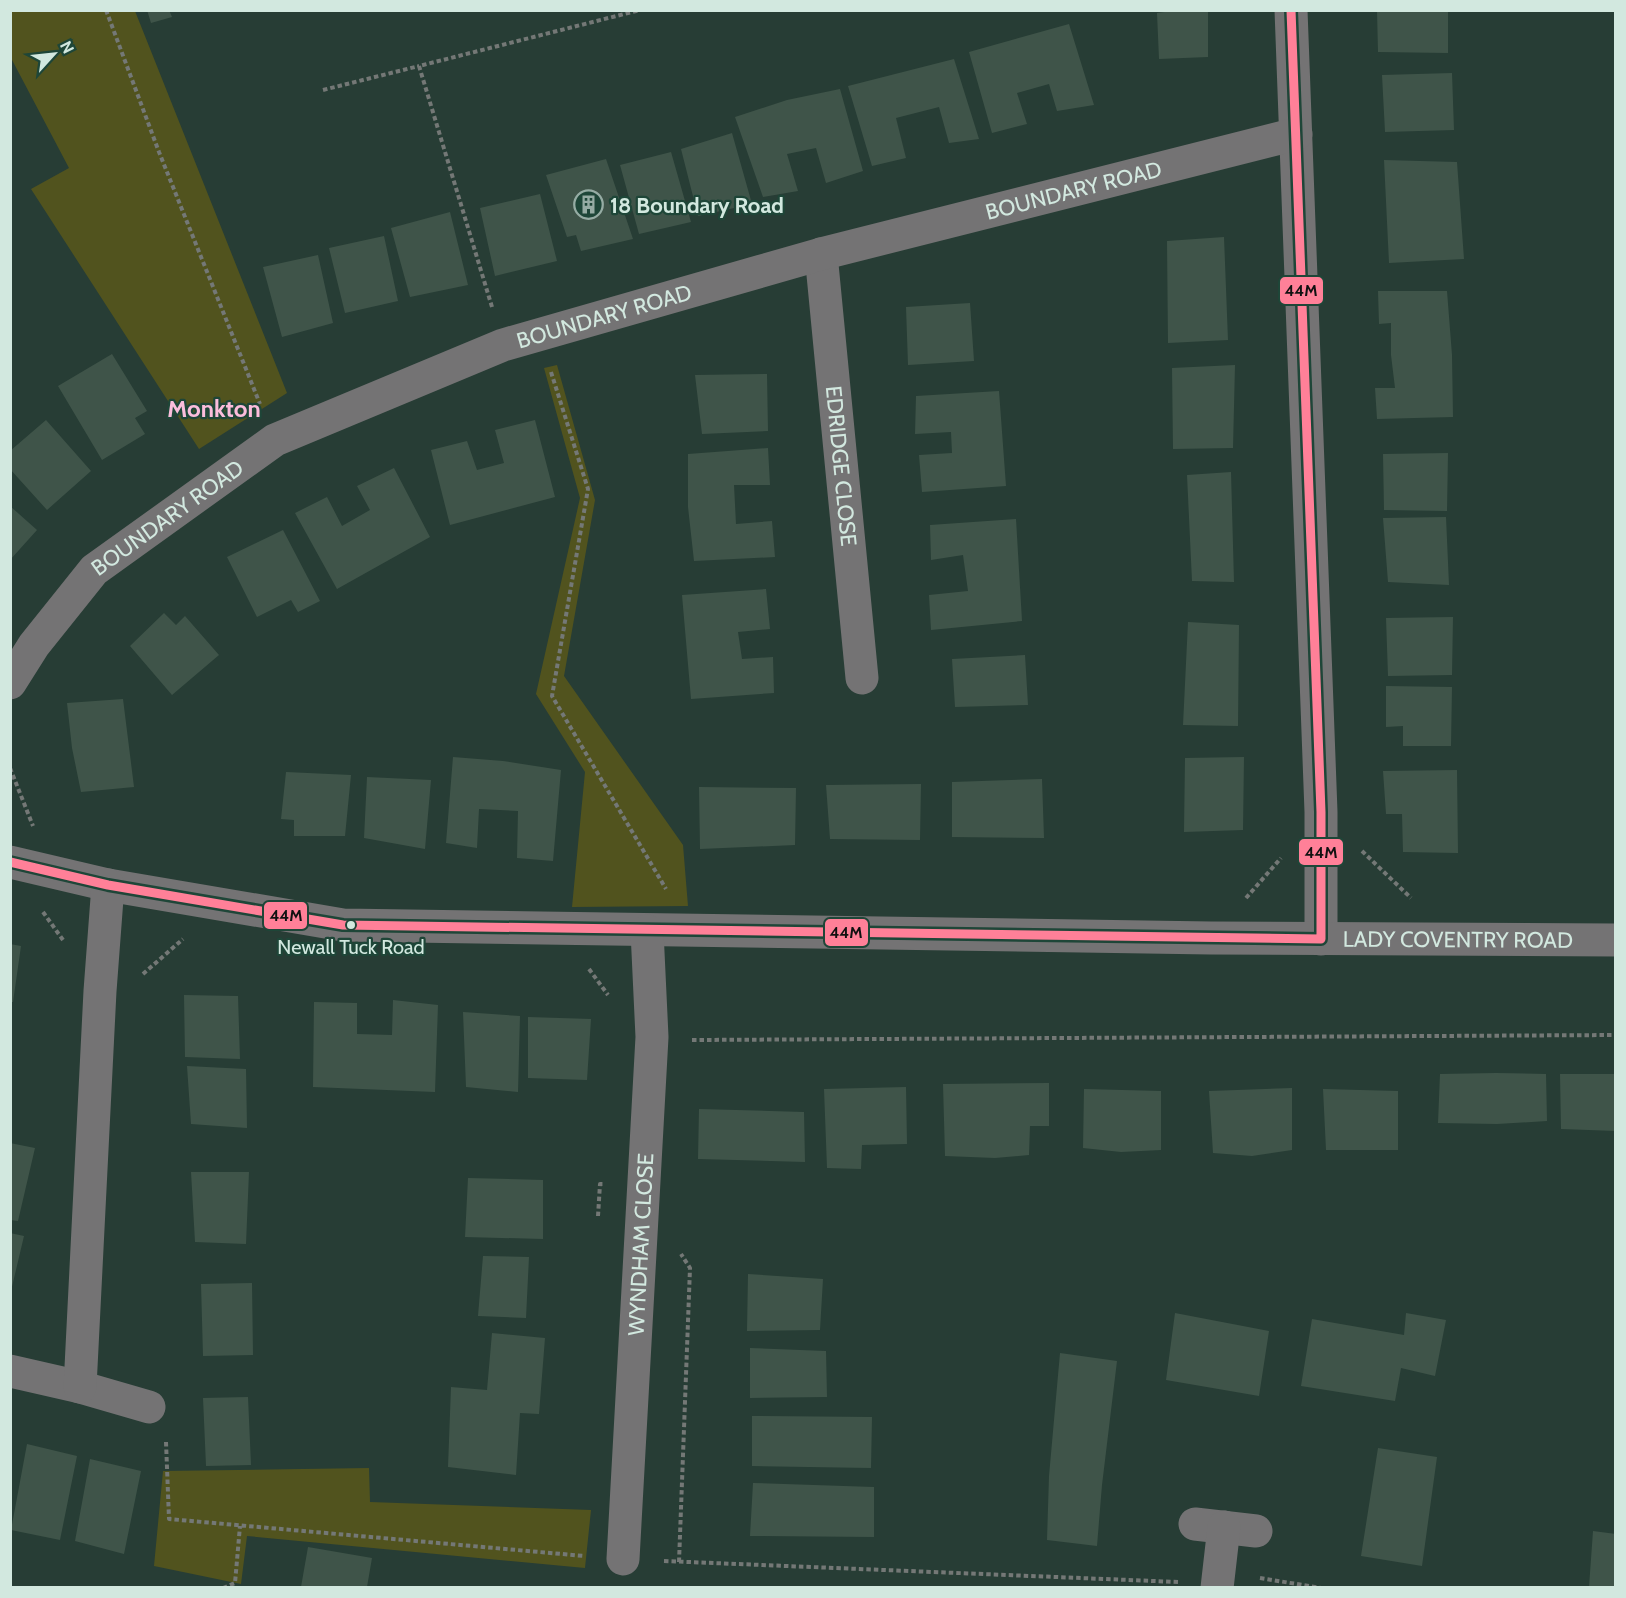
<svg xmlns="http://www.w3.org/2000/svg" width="1626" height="1598" font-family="Cabin,sans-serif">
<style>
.green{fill:#51531e}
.building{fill:#3f5449}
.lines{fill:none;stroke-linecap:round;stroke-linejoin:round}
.path{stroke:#747876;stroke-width:4;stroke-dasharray:4.5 3;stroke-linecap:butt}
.minor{stroke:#747374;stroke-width:33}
.bus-1-casing{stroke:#1e4638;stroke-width:14}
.bus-1{stroke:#ff8098;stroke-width:9}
.bus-dot{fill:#d2e8df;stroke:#1e4638;stroke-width:2}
.labels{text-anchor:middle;stroke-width:4.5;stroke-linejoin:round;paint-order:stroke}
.bus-label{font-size:20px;fill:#d2e8df;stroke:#1e4638}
.street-label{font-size:22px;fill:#d2e8df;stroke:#1e4638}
.poi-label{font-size:22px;font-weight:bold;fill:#d2e8df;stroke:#1e4638;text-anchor:start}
.neighbourhood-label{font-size:24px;font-weight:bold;fill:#fbbddb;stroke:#1e4638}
.line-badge{stroke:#1e4638;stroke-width:2}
.pale-badge-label{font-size:16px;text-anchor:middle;font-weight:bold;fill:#111}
</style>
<rect width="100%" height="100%" fill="#273d35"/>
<path class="green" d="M 10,11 L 135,11 L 287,393 L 199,449 L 31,189 L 69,168 L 11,58 Z
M 557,365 L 595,500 L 564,676 L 683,845 L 688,906 L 572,907 L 585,772 L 536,694 L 580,498 L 544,368 Z
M 369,1468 L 370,1502 L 591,1510 L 585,1568 L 247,1536 L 241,1584 L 154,1566 L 163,1471 Z"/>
<path class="building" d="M 147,10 L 169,10 L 172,17 L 151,23 Z
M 1179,10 L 1208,10 L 1208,57 L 1159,59 L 1157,13 Z
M 1377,10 L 1448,10 L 1448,53 L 1378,52 Z
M 1069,24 L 1094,105 L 1057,111 L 1049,84 L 1017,93 L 1027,124 L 992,133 L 969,52 Z
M 954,59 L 979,139 L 949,143 L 939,107 L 896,118 L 906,158 L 872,166 L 848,86 Z
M 1452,73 L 1454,130 L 1385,132 L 1382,75 Z
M 840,89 L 863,171 L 826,183 L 816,148 L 787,154 L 798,191 L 763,197 L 735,117 L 787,100 Z
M 732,133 L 752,204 L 698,216 L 681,149 Z
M 671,152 L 691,222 L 639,234 L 620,165 Z
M 606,159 L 633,239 L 581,251 L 576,235 L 567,237 L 546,175 Z
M 1384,160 L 1457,162 L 1464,259 L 1389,263 Z
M 540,194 L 557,261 L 495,276 L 480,208 Z
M 450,212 L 468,285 L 410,297 L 391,228 Z
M 384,236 L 398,301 L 345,313 L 329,248 Z
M 1224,237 L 1228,340 L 1168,343 L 1167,241 Z
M 318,255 L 333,323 L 282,337 L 263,267 Z
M 1378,291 L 1447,291 L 1452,355 L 1453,417 L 1377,419 L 1375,388 L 1395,388 L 1391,355 L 1391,323 L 1379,324 Z
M 970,303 L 974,361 L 908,365 L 906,307 Z
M 112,354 L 147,411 L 135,418 L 145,434 L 102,460 L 58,386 Z
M 1235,365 L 1233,448 L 1173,449 L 1172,368 Z
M 767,374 L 768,431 L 702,434 L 695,375 Z
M 999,391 L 1006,486 L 922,492 L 919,455 L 952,453 L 951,432 L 915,434 L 916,396 Z
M 46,420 L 91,471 L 47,510 L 10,469 L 10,451 Z
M 535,420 L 555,497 L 450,525 L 431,450 L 467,441 L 477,470 L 504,463 L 495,430 Z
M 768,448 L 770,485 L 734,485 L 736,524 L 772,521 L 775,557 L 694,561 L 688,507 L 688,454 Z
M 1448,453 L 1447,511 L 1384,510 L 1383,454 Z
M 394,468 L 430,537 L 337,589 L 295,513 L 327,497 L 342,526 L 370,510 L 357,486 Z
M 1231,472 L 1234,582 L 1192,581 L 1187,475 Z
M 10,506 L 37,530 L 10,560 Z
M 1446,517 L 1449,585 L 1388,582 L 1383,518 Z
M 1016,519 L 1022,621 L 931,630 L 929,595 L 968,591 L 963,555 L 931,560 L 930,525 Z
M 283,530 L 320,601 L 298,612 L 291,600 L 257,617 L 227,557 Z
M 766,589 L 770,629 L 738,632 L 742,659 L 773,657 L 774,693 L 691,699 L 682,595 Z
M 164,613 L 176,625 L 185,616 L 219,655 L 172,695 L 130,646 Z
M 1453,617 L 1452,675 L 1388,676 L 1386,618 Z
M 1188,622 L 1239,625 L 1238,726 L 1183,725 Z
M 1025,655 L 1028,705 L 955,707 L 952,659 Z
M 1386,686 L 1452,687 L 1451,746 L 1403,746 L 1403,726 L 1386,727 Z
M 123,699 L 134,787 L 81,792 L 72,748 L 67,703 Z
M 453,757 L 503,761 L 561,770 L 553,861 L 517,858 L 518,811 L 479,809 L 477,848 L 446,843 Z
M 1244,757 L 1243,830 L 1184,832 L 1185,758 Z
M 1457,770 L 1458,853 L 1403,852 L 1402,814 L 1386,814 L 1383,771 Z
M 286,772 L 351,775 L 345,836 L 294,836 L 294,820 L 281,819 Z
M 367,777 L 431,780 L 425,849 L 364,838 Z
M 1042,779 L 1044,838 L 952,837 L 952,782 Z
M 921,784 L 920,840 L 830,839 L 826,785 Z
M 699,787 L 796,788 L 795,845 L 700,849 Z
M 10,944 L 21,946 L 13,1002 L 10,1002 Z
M 184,995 L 238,996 L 240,1059 L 185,1057 Z
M 393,1000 L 438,1005 L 435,1092 L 313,1087 L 314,1002 L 357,1003 L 357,1034 L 392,1035 Z
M 463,1012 L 520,1016 L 518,1092 L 466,1087 Z
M 528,1017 L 591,1019 L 587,1080 L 528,1078 Z
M 187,1066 L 246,1069 L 247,1128 L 191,1124 Z
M 1496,1073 L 1546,1074 L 1547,1121 L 1497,1124 L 1438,1123 L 1440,1074 Z
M 1560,1074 L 1616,1074 L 1616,1131 L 1561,1129 Z
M 1049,1083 L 1049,1126 L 1030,1126 L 1029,1155 L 995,1158 L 945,1156 L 943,1084 Z
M 906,1087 L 907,1144 L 862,1145 L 861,1169 L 827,1168 L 824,1089 Z
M 1292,1088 L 1292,1150 L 1252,1156 L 1213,1153 L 1209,1091 Z
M 1084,1089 L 1161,1091 L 1161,1150 L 1121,1152 L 1083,1148 Z
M 1323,1089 L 1398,1091 L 1398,1150 L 1326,1150 Z
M 699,1109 L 804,1112 L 805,1162 L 698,1159 Z
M 10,1143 L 35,1148 L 18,1221 L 10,1220 Z
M 191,1172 L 249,1172 L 246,1244 L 195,1242 Z
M 468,1178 L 543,1180 L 543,1239 L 465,1237 Z
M 10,1233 L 24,1236 L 11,1291 L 10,1291 Z
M 483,1256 L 529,1257 L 526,1318 L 478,1316 Z
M 748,1274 L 823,1279 L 820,1330 L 747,1331 Z
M 252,1283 L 253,1355 L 203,1356 L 201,1284 Z
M 1175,1313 L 1269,1331 L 1259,1396 L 1166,1380 Z
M 1406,1313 L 1446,1320 L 1435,1376 L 1401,1368 L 1395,1401 L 1301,1386 L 1312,1319 L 1404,1335 Z
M 492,1333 L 545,1338 L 539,1414 L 520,1413 L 516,1475 L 448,1467 L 451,1387 L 487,1390 Z
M 750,1348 L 826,1351 L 827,1397 L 750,1398 Z
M 1060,1353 L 1117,1361 L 1102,1485 L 1097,1546 L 1047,1540 L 1049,1476 Z
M 248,1397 L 251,1465 L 206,1466 L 203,1398 Z
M 752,1416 L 872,1417 L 871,1468 L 752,1466 Z
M 27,1444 L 77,1456 L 60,1540 L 11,1530 Z
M 1378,1448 L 1437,1457 L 1422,1566 L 1361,1556 Z
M 90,1459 L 141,1471 L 124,1554 L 75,1541 Z
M 753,1483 L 874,1487 L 874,1537 L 750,1536 Z
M 1593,1531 L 1616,1534 L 1616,1587 L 1589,1587 Z
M 308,1547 L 372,1558 L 367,1587 L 301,1587 Z"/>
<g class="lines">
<path class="path" d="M 106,10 L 159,152 L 260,404
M 323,90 L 419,66
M 492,307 L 419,66 L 640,10
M 551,372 L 588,489 L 552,696 L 666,889
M 10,768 L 33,826
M 1362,851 L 1411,898
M 1246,898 L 1281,858
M 43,912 L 63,940
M 589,969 L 608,995
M 143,974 L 183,939
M 692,1040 L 1616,1035
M 598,1216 L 600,1184 L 605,1184
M 166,1442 L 169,1519 L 584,1556
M 664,1561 L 1178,1582
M 679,1562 L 690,1268 L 681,1254
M 1260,1578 L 1321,1588
M 223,1588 L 235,1583 L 240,1526"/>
<g class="minor">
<path d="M 1291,10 L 1321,812 L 1321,939"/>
<path id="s1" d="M 821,254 L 862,678"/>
<path id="s2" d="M 10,683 L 34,645 L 94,570 L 275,440 L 503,345 L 821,254 L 1296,134"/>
<path id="s3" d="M 10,862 L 108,885 L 343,925 L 1211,938 L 1616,940"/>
<path d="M 10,1371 L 80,1387 L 149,1407"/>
<path d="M 80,1387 L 100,991 L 108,885"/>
<path d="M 1195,1524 L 1256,1531"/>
<path id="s4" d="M 623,1559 L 652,1037 L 647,931"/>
<path d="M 1217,1588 L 1224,1527"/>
</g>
<defs>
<path id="bus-1" d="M 10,862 L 108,885 L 343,925 L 1321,939 L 1321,812 L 1291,10"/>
</defs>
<use href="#bus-1" class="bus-1-casing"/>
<use href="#bus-1" class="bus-1"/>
</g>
<defs>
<symbol id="building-ring" viewBox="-11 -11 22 22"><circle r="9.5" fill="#1e4638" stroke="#96aca4" stroke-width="1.5"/><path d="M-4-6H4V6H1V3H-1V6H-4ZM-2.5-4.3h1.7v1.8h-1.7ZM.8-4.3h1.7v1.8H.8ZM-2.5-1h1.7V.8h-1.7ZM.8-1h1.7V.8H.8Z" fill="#96aca4"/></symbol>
</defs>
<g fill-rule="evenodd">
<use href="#building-ring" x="572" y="188" width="33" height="33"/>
</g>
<circle class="bus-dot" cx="351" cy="925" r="5"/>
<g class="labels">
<g class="bus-label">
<text x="351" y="954">Newall Tuck Road</text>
</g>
<g class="street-label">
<text dy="8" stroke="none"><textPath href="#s2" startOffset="1202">BOUNDARY ROAD</textPath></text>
<text dy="8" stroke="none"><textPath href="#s2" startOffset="716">BOUNDARY ROAD</textPath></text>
<text dy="8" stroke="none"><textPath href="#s1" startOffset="213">EDRIDGE CLOSE</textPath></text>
<text dy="8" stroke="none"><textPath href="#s2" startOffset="231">BOUNDARY ROAD</textPath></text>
<text dy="8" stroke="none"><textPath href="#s3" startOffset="1454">LADY COVENTRY ROAD</textPath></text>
<text dy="8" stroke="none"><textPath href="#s4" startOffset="315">WYNDHAM CLOSE</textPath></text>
</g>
<g class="poi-label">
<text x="610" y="213">18 Boundary Road</text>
</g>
<g class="neighbourhood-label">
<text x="214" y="417">Monkton</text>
</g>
</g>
<g class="line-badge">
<rect x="1279" y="276" width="45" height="29" rx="6" fill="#ff8098"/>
<rect x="1298" y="838" width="46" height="28" rx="6" fill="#ff8098"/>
<rect x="263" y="901" width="45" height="29" rx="6" fill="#ff8098"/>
<rect x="824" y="918" width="45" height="29" rx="6" fill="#ff8098"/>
</g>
<g class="pale-badge-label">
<text x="1301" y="296">44M</text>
<text x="1321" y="858">44M</text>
<text x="286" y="921">44M</text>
<text x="846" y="938">44M</text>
</g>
<rect width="1626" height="1598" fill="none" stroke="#d2e8df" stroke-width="24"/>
<g transform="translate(54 54) rotate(63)" stroke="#1e4638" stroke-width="4.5" paint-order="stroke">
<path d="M0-4.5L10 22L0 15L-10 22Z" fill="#d2e8df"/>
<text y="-9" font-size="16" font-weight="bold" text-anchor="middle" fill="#d2e8df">N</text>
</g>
</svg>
